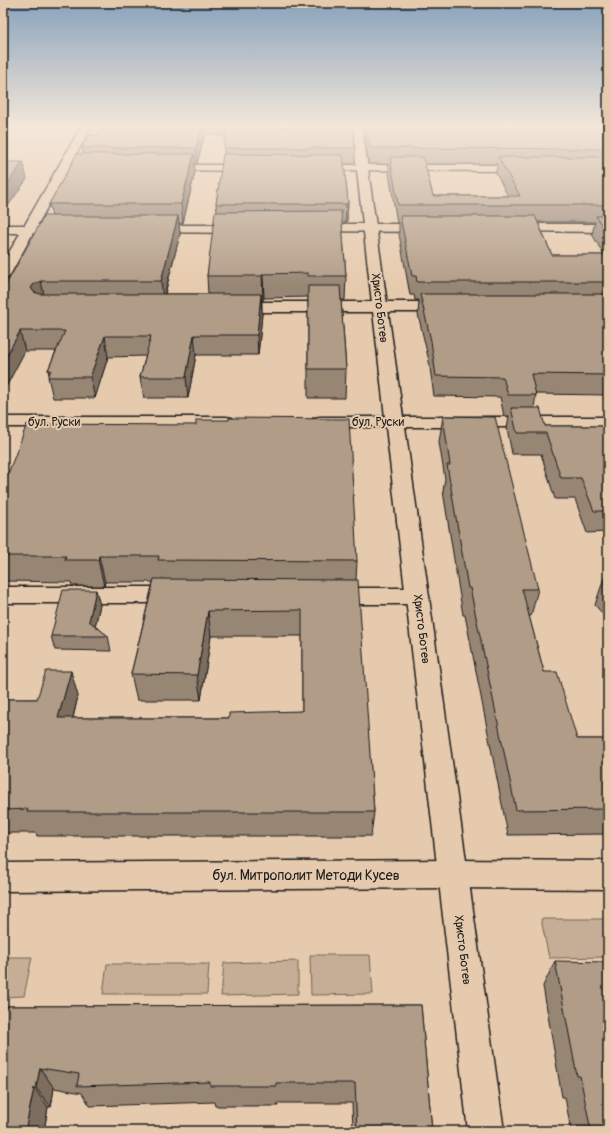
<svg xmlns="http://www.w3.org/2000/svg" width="611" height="1134" font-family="Pangolin,sans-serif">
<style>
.green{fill:#c5ae95;stroke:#706558}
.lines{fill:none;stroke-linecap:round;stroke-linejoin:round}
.minor-casing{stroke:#1c1c1c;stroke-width:3}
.tertiary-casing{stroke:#1c1c1c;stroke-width:3}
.secondary-casing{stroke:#1c1c1c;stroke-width:3}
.minor{fill:#e6caad;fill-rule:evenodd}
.tertiary{fill:#e6caad;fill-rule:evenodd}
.secondary{fill:#e6caad;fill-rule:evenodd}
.wall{fill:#988674;stroke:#1c1c1c;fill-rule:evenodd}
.shaded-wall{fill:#7c6d5e;stroke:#1c1c1c}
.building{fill:#b19c87;stroke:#1c1c1c}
.labels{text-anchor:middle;stroke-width:4;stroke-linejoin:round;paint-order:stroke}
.street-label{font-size:12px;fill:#1c1c1c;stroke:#e6caad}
.near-street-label{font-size:14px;fill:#1c1c1c;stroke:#e6caad}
</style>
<rect width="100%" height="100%" fill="#e6caad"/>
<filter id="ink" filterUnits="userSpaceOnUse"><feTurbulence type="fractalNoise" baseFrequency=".025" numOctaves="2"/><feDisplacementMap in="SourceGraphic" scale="8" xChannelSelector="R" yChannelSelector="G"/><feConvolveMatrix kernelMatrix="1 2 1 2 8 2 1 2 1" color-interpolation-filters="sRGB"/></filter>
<g filter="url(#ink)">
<path class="green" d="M 541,919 L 608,919 L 608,957 L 549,958 Z
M 310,955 L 370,955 L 373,994 L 311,995 Z
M 3,957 L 32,957 L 24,996 L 3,997 Z
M 298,961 L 298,994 L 221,996 L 224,963 Z
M 107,964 L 209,964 L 207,994 L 103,994 Z"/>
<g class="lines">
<defs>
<path id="minor" d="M 164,165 L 250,165 L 254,166 L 256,168 L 254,170 L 250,171 L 160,170 L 158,168 L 160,166 Z
M 314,165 L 526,165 L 530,166 L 532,168 L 530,170 L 526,171 L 310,170 L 308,168 L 310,166 Z
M 313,224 L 429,224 L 434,225 L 436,228 L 434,231 L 429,232 L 308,231 L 306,228 L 308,225 Z
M 511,224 L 608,224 L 608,232 L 506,231 L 504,228 L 506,225 Z
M 3,225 L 67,225 L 72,226 L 74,229 L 72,232 L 67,233 L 3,233 Z
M 149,225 L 243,225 L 248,226 L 250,229 L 248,232 L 243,233 L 144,232 L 142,229 L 144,226 Z
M 232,302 L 450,302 L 455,304 L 458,307 L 455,310 L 450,312 L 232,312 L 227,310 L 224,307 L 227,304 Z
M 3,587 L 180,587 L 188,589 L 191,595 L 188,601 L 180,603 L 3,603 Z
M 329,588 L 418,588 L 426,590 L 429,596 L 426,602 L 418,604 L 329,604 L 321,602 L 318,596 L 321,590 Z
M 453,860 L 608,861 L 608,889 L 453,888 L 3,891 L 3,863 Z"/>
<path id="tertiary" d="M 352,127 L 362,127 L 403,417 L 608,417 L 608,427 L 405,427 L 504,1131 L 468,1131 L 386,427 L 320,427 L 314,426 L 311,422 L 314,418 L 320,417 L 385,417 Z
M 3,417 L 226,417 L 232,418 L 235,422 L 232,426 L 226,427 L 3,427 Z"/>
<path id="secondary" d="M 81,127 L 91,127 L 10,275 L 8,278 L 3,279 L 3,263 Z"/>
</defs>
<use href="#minor" class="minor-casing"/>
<use href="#tertiary" class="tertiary-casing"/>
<use href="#secondary" class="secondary-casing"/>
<use href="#minor" class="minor"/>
<use href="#tertiary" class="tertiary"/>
<use href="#secondary" class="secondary"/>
</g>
<path class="wall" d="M 102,127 L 353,127 L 355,148 L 355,164 L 344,164 L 348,202 L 347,221 L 345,223 L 342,223 L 346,276 L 345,300 L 341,300 L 346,369 L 345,398 L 308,398 L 308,297 L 264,298 L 263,300 L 262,300 L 262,314 L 258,355 L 196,355 L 188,398 L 144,398 L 140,377 L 146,356 L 108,357 L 95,398 L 53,398 L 48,377 L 49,375 L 48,370 L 56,351 L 25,351 L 3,290 L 52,216 L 49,204 L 83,154 L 82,148 L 98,135 ZM 205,133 L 225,137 L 224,148 L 224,154 L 216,204 L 217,212 L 207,276 L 208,294 L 165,294 L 180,234 L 179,223 L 183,223 L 195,172 L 194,164 L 197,164 Z
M 364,127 L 608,127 L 608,395 L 536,394 L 534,408 L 545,426 L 608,426 L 608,537 L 606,532 L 587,533 L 575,499 L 555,499 L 541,454 L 512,454 L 507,428 L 509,416 L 504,416 L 500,397 L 434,396 L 429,361 L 418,314 L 419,300 L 415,300 L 414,295 L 410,295 L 399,234 L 399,223 L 397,223 L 389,173 L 389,164 L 369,164 ZM 425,164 L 497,164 L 496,173 L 508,196 L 433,196 ZM 538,222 L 595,222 L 592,234 L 604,255 L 552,255 Z
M 443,416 L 538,589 L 531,616 L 529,616 L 544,672 L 577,739 L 608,739 L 608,834 L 508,835 L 465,615 L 463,615 L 443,491 L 445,479 L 439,442 Z
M 3,487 L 357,561 L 356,580 L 374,812 L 371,836 L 37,836 L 36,833 L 3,833 L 3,699 L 37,699 L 78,696 L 73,718 L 229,718 L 302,711 L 302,636 L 211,636 L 201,700 L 137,700 L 131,674 L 153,582 L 105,582 L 104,586 L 72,586 L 71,582 L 3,581 Z
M 604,578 L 608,578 L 608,620 L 595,605 Z
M 100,605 L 95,626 L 108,636 L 111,651 L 55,650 L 51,636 Z
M 555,961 L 608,1131 L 571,1131 L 565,1097 L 562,1097 L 543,986 Z
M 421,1005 L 432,1131 L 353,1131 L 352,1103 L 278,1103 L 278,1106 L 215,1106 L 214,1102 L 90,1106 L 82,1093 L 54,1088 L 51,1107 L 48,1107 L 44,1131 L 3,1131 L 3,1006 Z"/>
<path class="shaded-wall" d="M 201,127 L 204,127 L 205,133 L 197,164 L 196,148 Z
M 194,154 L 195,172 L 183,223 L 181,204 Z
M 23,162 L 27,179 L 3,213 L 3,190 Z
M 348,202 L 347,221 L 345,223 L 346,204 Z
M 178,216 L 180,234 L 163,300 L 161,281 Z
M 263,274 L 264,298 L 263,300 L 262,276 Z
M 41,281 L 45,300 L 39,303 L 31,288 L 34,284 Z
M 261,294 L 262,314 L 258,355 L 257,335 Z
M 20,331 L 25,351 L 3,393 L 3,362 Z
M 194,335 L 196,355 L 188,398 L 186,377 Z
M 105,336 L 108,357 L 95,398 L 90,377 Z
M 99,556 L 105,582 L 104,586 L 98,560 Z
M 96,590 L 100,605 L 93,635 L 89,621 Z
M 208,611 L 211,636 L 201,700 L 197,675 Z
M 71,671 L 78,696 L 67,743 L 58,718 Z
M 40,1068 L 54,1088 L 51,1107 L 36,1088 Z
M 34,1088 L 48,1107 L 44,1131 L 25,1131 Z"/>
<path class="building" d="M 102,127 L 201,127 L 196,148 L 82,148 L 89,135 L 98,135 Z
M 226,127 L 353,127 L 355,148 L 224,148 Z
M 366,127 L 608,127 L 608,149 L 370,148 Z
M 77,154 L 194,154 L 181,204 L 49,204 Z
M 223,154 L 343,155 L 348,202 L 346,204 L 216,204 Z
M 390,157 L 423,157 L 433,196 L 520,196 L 498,157 L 608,157 L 608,205 L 398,205 Z
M 3,162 L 23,162 L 3,190 Z
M 341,211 L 346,276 L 308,276 L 308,273 L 263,274 L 262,276 L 207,276 L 215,212 Z
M 44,216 L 178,216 L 161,281 L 41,281 L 34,284 L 31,288 L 34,292 L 40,294 L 261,294 L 257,335 L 194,335 L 186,377 L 140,377 L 151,336 L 105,336 L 90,377 L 48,377 L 51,370 L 48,370 L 65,331 L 20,331 L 3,362 L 3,290 Z
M 400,216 L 535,216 L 552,255 L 608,255 L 608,282 L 417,282 L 416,276 L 412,276 Z
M 596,216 L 608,216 L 608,235 Z
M 308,286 L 340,286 L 346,369 L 308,369 Z
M 420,294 L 608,294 L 608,375 L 531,374 L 536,395 L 508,395 L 503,377 L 436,376 L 431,341 Z
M 511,408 L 540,408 L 545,426 L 608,426 L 608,511 L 594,511 L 581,478 L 561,478 L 546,433 L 517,433 Z
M 443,416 L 495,417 L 538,589 L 522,589 L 544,672 L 557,672 L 577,739 L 608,739 L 608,809 L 516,810 L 470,588 L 468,588 L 447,465 L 450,465 Z
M 229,418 L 349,419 L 357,561 L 158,560 L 159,556 L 99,556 L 98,560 L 65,560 L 66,556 L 3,556 L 3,487 L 27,424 L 196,425 L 196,420 L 229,420 Z
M 604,578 L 608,578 L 608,583 Z
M 154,579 L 358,580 L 374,812 L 27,812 L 28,809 L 3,810 L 3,699 L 37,699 L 46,671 L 71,671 L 58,718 L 229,718 L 229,713 L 302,711 L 302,610 L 208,611 L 197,675 L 131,674 Z
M 63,590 L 96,590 L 89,621 L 108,636 L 51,636 Z
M 555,961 L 608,962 L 608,1131 L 591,1131 L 580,1076 L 577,1076 Z
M 421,1005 L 432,1131 L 357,1131 L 355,1083 L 276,1083 L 276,1086 L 210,1086 L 210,1082 L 77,1086 L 79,1074 L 40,1068 L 36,1088 L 34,1088 L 25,1131 L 3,1131 L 3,1006 Z"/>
</g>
<linearGradient id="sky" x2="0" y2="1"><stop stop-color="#89a3bb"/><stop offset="0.44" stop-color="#f4e7da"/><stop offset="1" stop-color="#f4e7da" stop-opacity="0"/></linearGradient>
<rect width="611" height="286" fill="url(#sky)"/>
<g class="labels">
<g class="street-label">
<text transform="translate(380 308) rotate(83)" y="4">Христо Ботев</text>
<text x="54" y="426">бул. Руски</text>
<text x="378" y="426">бул. Руски</text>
<text transform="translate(422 629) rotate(83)" y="4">Христо Ботев</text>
<text transform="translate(463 950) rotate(83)" y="4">Христо Ботев</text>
</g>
<g class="near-street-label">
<text x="306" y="880">бул. Митрополит Методи Кусев</text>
</g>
</g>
<rect width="611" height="1134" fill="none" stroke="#e6caad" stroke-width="16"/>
<rect x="8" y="8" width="595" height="1118" fill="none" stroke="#1c1c1c" stroke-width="1.5" filter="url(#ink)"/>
</svg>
